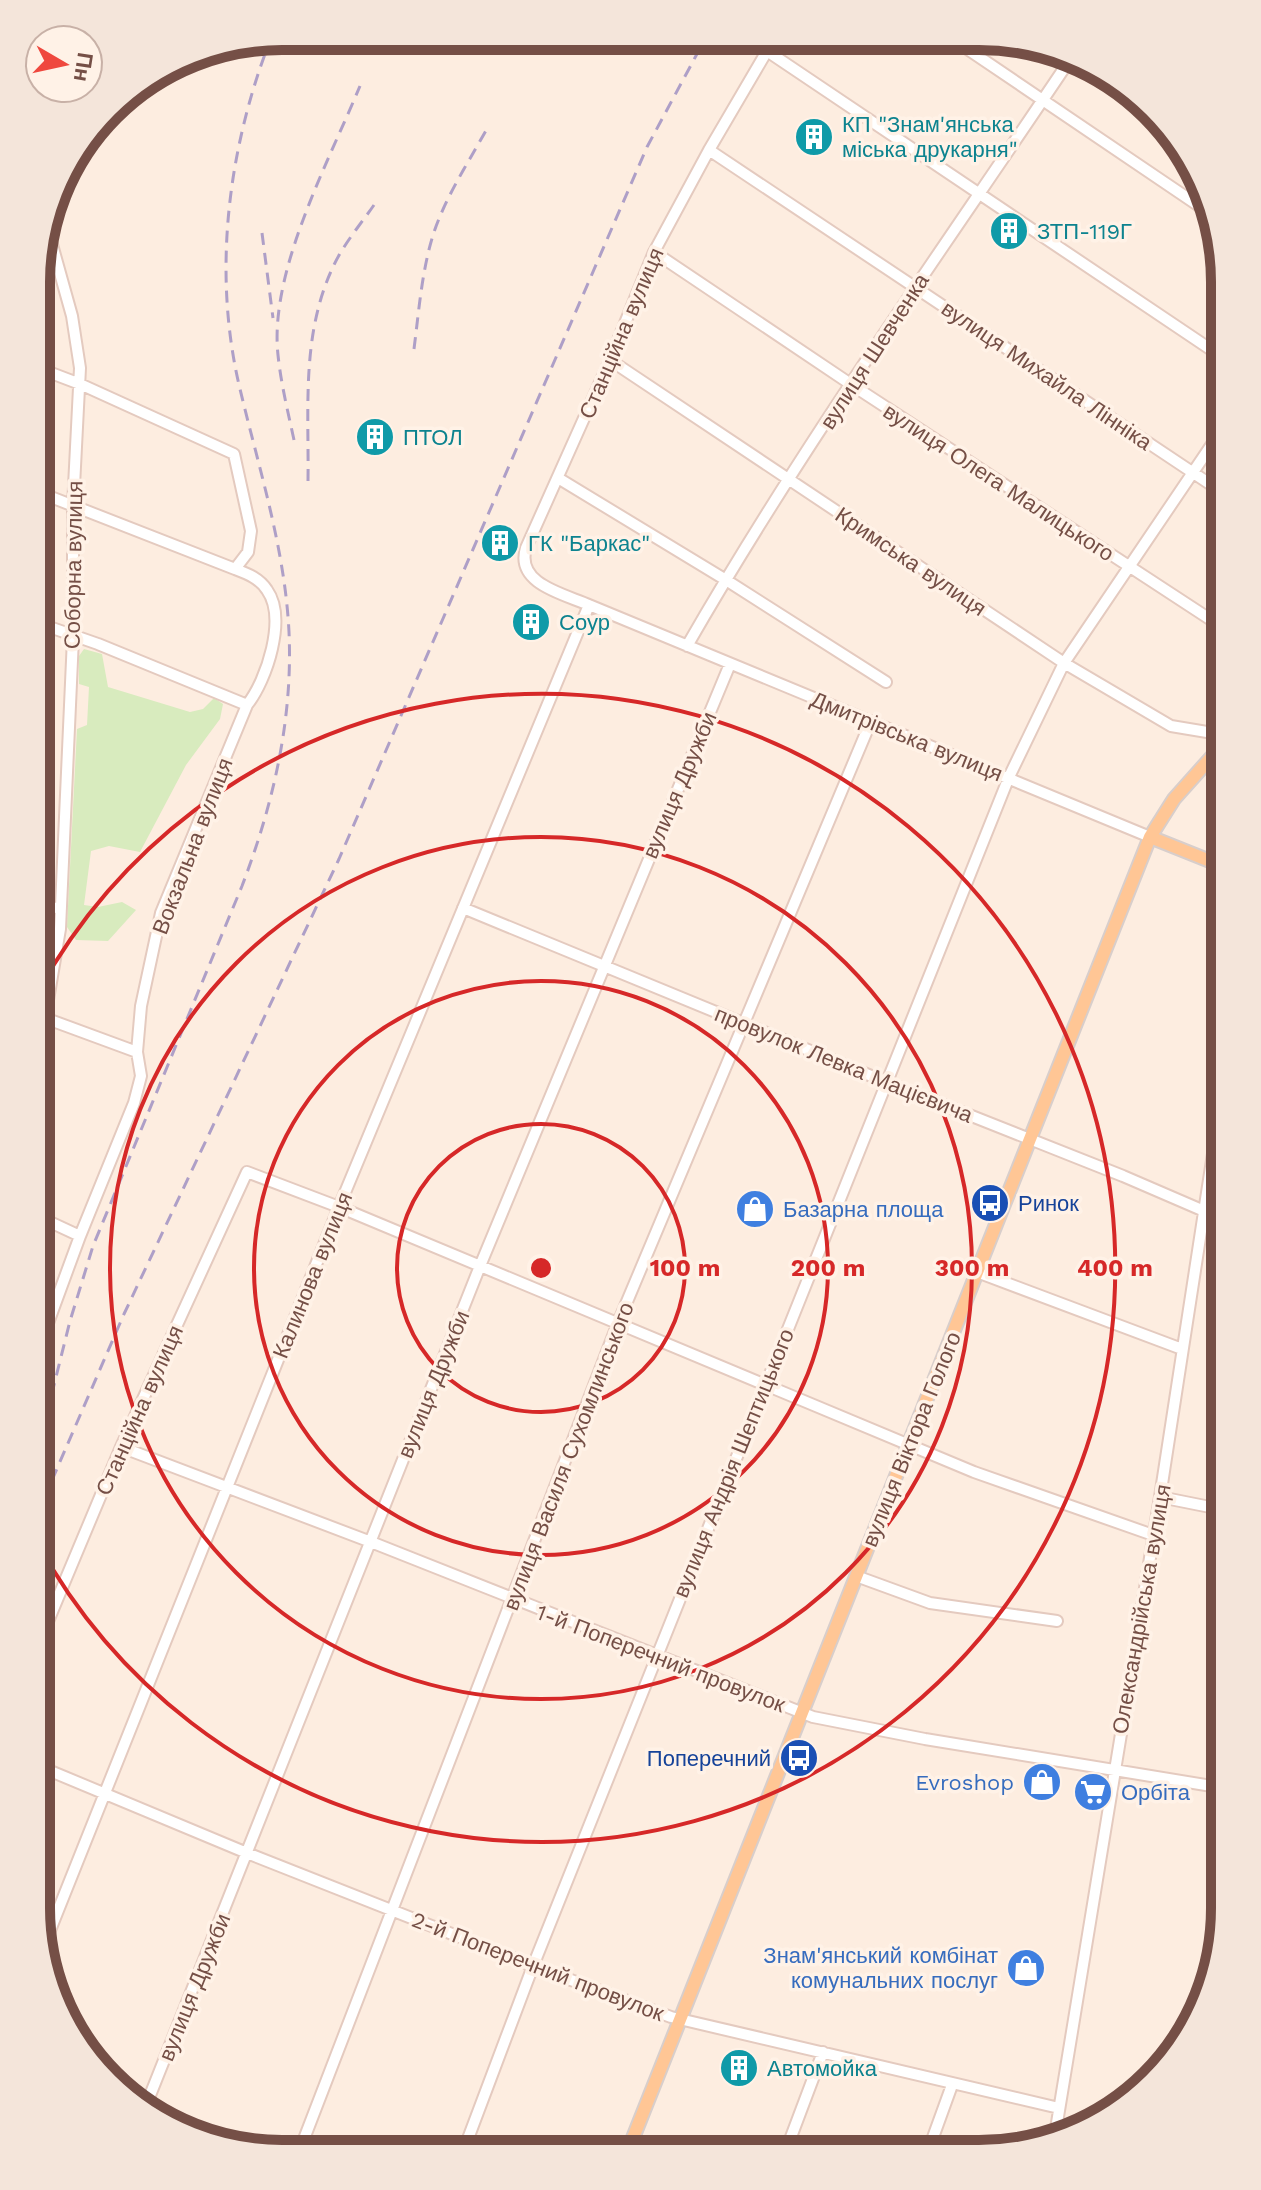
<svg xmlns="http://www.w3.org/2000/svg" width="1261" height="2190" font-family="'Work Sans',sans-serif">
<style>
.green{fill:#d8ebbe}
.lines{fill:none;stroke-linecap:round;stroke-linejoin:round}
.minor-casing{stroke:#e4cabf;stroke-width:14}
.major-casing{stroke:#d8cecb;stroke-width:16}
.minor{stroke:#fff;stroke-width:10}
.major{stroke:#ffc695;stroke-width:12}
.rail{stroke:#ae9fc7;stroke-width:3;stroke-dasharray:12 8;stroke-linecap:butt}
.ring{fill:none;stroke:#d62828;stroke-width:4}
.labels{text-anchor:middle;stroke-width:7;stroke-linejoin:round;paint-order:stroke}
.culture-label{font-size:22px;fill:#0d838f;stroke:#fff2e7;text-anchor:start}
.street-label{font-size:22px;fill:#754f46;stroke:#fff2e7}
.transit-label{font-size:22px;fill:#164399;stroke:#fff2e7;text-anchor:start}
.shop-label{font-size:22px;fill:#366cbe;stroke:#fff2e7;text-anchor:start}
.rim{fill:none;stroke:#754f46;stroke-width:10}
.centre{fill:#d62828;stroke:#fff2e7;stroke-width:4}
.ring-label{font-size:24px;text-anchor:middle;font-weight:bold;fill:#d62828;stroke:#fff2e7;stroke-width:7;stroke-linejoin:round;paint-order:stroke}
</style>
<rect width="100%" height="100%" fill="#fdede0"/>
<path class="green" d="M 84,649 L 102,654 L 108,687 L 190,712 L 203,709 L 214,698 L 223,704 L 220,719 L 186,765 L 140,852 L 109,846 L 91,851 L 84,905 L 98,907 L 122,902 L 136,910 L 108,941 L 76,940 L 67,927 L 77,729 L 87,725 L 89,687 L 79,684 L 79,656 Z"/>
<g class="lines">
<defs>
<path id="minor" d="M 774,39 L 709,150 L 654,252 L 610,360 L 526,548 C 515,584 564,594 589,605 L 1150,837
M 954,40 L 1214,216
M 767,51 L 1225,359
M 709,150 L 1225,494
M 654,252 L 852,385 L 1225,629
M 38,254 L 56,260
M 610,360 L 1064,663 L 1171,726 L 1225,735
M 558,478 L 726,580 L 886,682
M 38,492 L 235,569
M 38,623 L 98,644 L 247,705
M 687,646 C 803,444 939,255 1069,61
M 37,903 L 60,909
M 463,908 L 886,1082 L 1123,1176 L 1225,1220
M 42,1017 L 137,1052
M 37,1031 L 48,1000 L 60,929 L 73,638 L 73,506 L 80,368 L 72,316 L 46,223
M 37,1216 L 80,1236
M 977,1272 L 1182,1349
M 37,1353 L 80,1236 L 134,1103 L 141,1076 L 137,1052 L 141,1006 L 161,913 L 247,705 C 267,680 287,618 267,590 C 259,578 248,574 235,569 L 248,552 L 251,531 L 234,454 L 80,384 L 38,368
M 121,1447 L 371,1542 L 813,1717 L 925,1739 L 1224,1788
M 1160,1497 L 1225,1510
M 856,1576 L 930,1603 L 1057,1621
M 36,1650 L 121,1447 L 247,1172 L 339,1207 L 974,1472 L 1153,1535
M 36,1765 L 247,1853 L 533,1966 L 671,2017 L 1059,2108
M 43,1948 L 339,1207 L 589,605
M 145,2108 L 480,1266 L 730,664
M 1054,2141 L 1160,1497 L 1225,1076
M 299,2152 L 618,1323 L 871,721
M 463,2152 L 533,1966 L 1009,777 L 1064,663 L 1225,425
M 785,2153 L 823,2052
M 927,2154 L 952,2085"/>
<path id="major" d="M 1150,837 L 1225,867
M 627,2153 L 1150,837 L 1174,799 L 1225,742"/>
</defs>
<use href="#minor" class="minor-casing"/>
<use href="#major" class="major-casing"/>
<use href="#minor" class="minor"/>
<use href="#major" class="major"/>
<path class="rail" d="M 262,233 L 273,318
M 414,349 C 419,310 422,269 434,232 C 447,194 470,160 489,125
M 294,440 C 288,412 281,384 278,355 C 269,272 328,163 360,86
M 308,481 C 309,409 301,335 333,267 C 343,245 360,225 374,205
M 37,1453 L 70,1321 L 93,1246 L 242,886 C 273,805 293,720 289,632 C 285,549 259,469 240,389 C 212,273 228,148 271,38
M 36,1517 L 124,1314 L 339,859 L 647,147 L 705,39"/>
</g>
<g class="ring">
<circle cx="541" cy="1268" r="144"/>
<circle cx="541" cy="1268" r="287"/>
<circle cx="541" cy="1268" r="431"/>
<path d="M39 990A574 574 0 1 1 37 1542"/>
</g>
<defs>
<symbol id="building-disc" viewBox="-11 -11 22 22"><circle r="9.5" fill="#0f9aa8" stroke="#fff2e7"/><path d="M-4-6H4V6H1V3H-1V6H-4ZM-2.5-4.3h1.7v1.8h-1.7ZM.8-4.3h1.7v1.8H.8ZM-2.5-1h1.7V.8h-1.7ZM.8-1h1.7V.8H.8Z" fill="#fff"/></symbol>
<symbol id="bus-disc" viewBox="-11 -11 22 22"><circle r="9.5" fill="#1a4fb4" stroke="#fff2e7"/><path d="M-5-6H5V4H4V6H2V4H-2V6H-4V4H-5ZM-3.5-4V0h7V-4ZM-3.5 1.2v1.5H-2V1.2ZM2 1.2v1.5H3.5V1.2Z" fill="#fff"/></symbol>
<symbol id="shop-disc" viewBox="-11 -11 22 22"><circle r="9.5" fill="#3f7fe0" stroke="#fff2e7"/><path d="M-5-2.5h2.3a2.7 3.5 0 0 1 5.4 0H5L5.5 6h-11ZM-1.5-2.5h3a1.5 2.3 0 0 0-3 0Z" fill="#fff"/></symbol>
<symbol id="supermarket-disc" viewBox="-11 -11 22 22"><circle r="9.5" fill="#3f7fe0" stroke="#fff2e7"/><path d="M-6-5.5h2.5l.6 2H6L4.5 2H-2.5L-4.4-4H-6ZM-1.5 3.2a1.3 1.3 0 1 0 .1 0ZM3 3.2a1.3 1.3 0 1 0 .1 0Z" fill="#fff"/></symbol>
</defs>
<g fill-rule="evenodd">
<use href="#building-disc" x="792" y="115" width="44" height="44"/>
<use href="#building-disc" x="987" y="209" width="44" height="44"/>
<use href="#building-disc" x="353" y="415" width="44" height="44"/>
<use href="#building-disc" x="478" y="521" width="44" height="44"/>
<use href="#building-disc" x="509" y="600" width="44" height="44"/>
<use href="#bus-disc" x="968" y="1181" width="44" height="44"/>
<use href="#shop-disc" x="733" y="1187" width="44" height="44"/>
<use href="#bus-disc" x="777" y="1736" width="44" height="44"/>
<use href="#shop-disc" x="1020" y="1760" width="44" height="44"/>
<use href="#supermarket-disc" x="1071" y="1770" width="44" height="44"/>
<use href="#shop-disc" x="1004" y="1946" width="44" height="44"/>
<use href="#building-disc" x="717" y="2046" width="44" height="44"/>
</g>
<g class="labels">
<g class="culture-label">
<text x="842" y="132">КП "Знам'янська<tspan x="842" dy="25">міська друкарня"</tspan></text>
<text x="1037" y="239">ЗТП-119Г</text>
<text x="403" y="445">ПТОЛ</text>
<text x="528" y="551">ГК "Баркас"</text>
<text x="559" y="630">Соур</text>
<text x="767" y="2076">Автомойка</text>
</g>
<g class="street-label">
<text transform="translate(621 333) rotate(-67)" y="8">Станційна вулиця</text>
<text transform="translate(874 351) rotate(-57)" y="8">вулиця Шевченка</text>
<text transform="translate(1047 375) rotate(34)" y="8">вулиця Михайла Лінніка</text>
<text transform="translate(999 482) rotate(33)" y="8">вулиця Олега Малицького</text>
<text transform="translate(911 561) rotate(34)" y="8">Кримська вулиця</text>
<text transform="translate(73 565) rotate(-89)" y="8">Соборна вулиця</text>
<text transform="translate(907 736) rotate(22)" y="8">Дмитрівська вулиця</text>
<text transform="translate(679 785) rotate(-67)" y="8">вулиця Дружби</text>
<text transform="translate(192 846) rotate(-69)" y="8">Вокзальна вулиця</text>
<text transform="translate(844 1064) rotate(22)" y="8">провулок Левка Мацієвича</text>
<text transform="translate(312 1275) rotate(-68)" y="8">Калинова вулиця</text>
<text transform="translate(433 1384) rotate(-68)" y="8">вулиця Дружби</text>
<text transform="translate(139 1410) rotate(-66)" y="8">Станційна вулиця</text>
<text transform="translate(911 1439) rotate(-68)" y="8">вулиця Віктора Голого</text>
<text transform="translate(568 1456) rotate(-69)" y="8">вулиця Василя Сухомлинського</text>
<text transform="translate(733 1463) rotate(-68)" y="8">вулиця Андрія Шептицького</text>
<text transform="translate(1141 1609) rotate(-80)" y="8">Олександрійська вулиця</text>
<text transform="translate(661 1658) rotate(21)" y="8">1-й Поперечний провулок</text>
<text transform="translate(538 1966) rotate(21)" y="8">2-й Поперечний провулок</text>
<text transform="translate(194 1987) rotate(-68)" y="8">вулиця Дружби</text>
</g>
<g class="transit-label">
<text x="1018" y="1211">Ринок</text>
<text x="771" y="1766" text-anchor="end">Поперечний</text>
</g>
<g class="shop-label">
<text x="783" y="1217">Базарна площа</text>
<text x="1014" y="1790" text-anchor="end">Evroshop</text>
<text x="1121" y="1800">Орбіта</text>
<text x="998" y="1963" text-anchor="end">Знам'янський комбінат<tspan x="998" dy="25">комунальних послуг</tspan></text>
</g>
</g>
<path d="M0 0H1261V2190H0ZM282 50H979A232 232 0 0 1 1211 282V1908A232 232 0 0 1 979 2140H282A232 232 0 0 1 50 1908V282A232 232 0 0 1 282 50Z" fill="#f4e5da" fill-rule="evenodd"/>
<path class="rim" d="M282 50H979A232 232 0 0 1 1211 282V1908A232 232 0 0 1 979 2140H282A232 232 0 0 1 50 1908V282A232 232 0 0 1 282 50Z"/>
<circle cx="541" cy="1268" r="12" class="centre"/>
<g class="ring-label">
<text x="685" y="1276">100 m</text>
<text x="828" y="1276">200 m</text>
<text x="972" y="1276">300 m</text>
<text x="1115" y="1276">400 m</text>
</g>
<g transform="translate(64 64) rotate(99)"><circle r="38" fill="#fff2e7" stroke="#c8b1a7" stroke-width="2"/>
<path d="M0-6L14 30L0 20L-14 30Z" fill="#ef483e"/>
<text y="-12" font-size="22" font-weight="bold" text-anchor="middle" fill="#754f46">Пн</text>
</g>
</svg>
